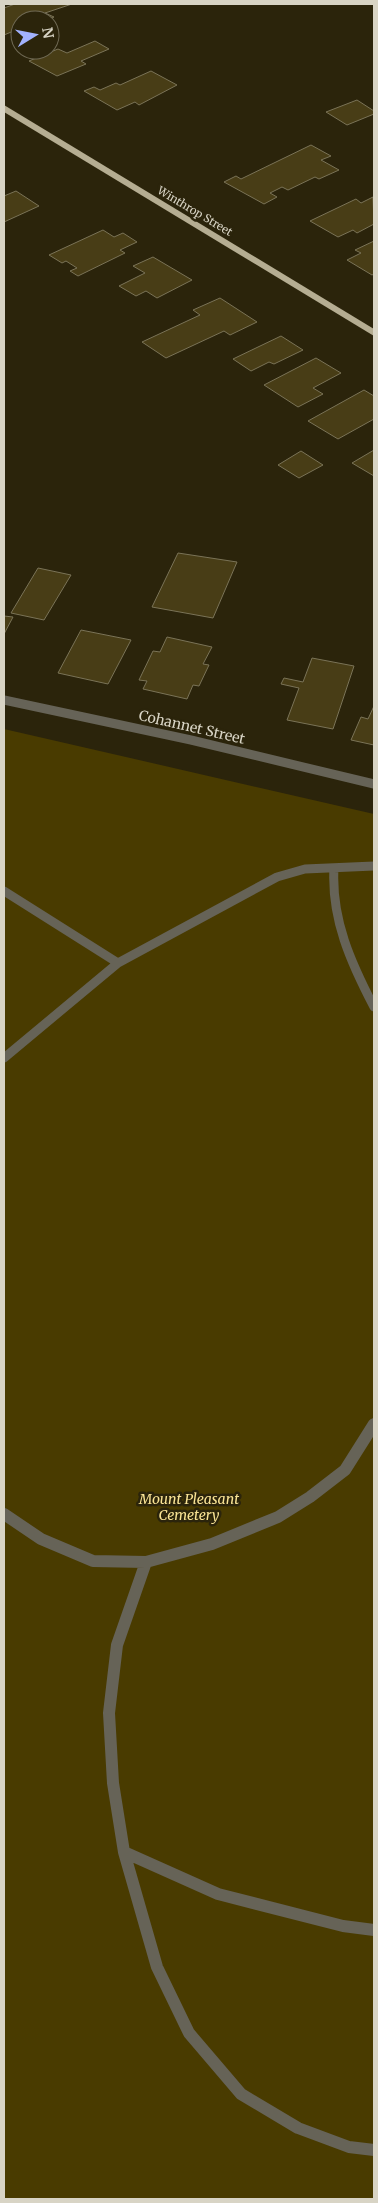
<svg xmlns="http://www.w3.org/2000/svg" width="378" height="2203" font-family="Merriweather,serif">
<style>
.green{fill:#493b00}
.building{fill:#483d16;stroke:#7a7357}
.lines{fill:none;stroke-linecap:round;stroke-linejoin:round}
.service-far1{stroke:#666357;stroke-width:9}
.service{stroke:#666357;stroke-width:12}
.minor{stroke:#666357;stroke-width:9}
.trunk{fill:#b5ad92;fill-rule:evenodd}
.labels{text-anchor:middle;stroke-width:5;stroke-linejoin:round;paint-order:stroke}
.far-street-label{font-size:11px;fill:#d8d4c5;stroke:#2b240b}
.street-label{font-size:14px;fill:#d8d4c5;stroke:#2b240b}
.park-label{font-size:14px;font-style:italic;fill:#fae495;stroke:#2b240b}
</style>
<rect width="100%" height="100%" fill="#2b240b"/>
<path class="green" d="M 4,729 L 374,814 L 374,2199 L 4,2199 Z"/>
<path class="building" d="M 15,4 L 72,4 L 45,13 L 54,17 L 48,20 L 20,20 L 20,31 L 16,30 L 4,35 L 4,8 Z
M 95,41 L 109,49 L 81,61 L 86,64 L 57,76 L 29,61 L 58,49 L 67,53 Z
M 151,71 L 177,85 L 139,105 L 135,102 L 117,110 L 84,91 L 94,87 L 100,90 L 116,83 L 120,85 Z
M 357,100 L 374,111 L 374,114 L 347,125 L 326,112 Z
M 311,145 L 331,156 L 321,160 L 339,170 L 319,179 L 315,177 L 288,190 L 282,187 L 270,193 L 277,197 L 264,204 L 224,182 L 236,176 L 241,179 Z
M 16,191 L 39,206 L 4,222 L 4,196 Z
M 373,197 L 374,224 L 357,233 L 353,230 L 338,237 L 310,221 L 356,199 L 361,203 Z
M 103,230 L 114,237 L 123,233 L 137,242 L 120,250 L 125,253 L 78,276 L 70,271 L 77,268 L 66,261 L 62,263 L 49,255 Z
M 374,241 L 374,274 L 372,275 L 347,260 L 361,253 L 355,250 Z
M 153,257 L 192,280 L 157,298 L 146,291 L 136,296 L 119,286 L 145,273 L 133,266 Z
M 220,298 L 257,322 L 230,335 L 224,331 L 166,358 L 142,342 L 200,315 L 193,310 Z
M 281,336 L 303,350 L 274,364 L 269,362 L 251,371 L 233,359 Z
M 316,358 L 341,373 L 313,388 L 323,394 L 298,407 L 264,385 Z
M 364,390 L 374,396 L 374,419 L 338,439 L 308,421 Z
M 374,450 L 374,476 L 352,463 Z
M 301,451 L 323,465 L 299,478 L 278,465 Z
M 178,553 L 237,562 L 213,618 L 152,607 Z
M 38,568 L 71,575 L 44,620 L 11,613 Z
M 4,616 L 13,617 L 4,634 Z
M 81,630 L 131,640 L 108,684 L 58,673 Z
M 167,637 L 212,647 L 203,664 L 209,665 L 199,686 L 193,685 L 187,699 L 143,689 L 147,681 L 139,680 L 153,651 L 160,652 Z
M 312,658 L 354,666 L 333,729 L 287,720 L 299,688 L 281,684 L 284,678 L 303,682 Z
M 374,706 L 374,745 L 351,740 L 361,717 L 368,719 Z"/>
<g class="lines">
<path class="service-far1" d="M 334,868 C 331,919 351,963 374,1007
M 4,891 L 118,963 L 4,1058
M 118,963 L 277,877 L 305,869 L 374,866"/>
<path class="service" d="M 4,1514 L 41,1539 L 93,1561 L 146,1562 L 212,1544 L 278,1517 L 310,1497 L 345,1470 L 374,1424
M 124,1852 L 113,1783 L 109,1713 L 117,1645 L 146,1562
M 374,1930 L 343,1926 L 218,1894 L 124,1852 L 157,1967 L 189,2033 L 241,2094 L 298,2128 L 349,2147 L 374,2150"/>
<path class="minor" d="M 4,700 L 191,740 L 374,784"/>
<path class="trunk" d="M 4,105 L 374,329 L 374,336 L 4,112 Z"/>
</g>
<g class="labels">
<g class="far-street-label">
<text transform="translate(195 211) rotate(31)" y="4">Winthrop Street</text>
</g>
<g class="street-label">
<text transform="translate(192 727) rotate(13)" y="5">Cohannet Street</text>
</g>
<g class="park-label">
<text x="189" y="1504">Mount Pleasant<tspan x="189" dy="16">Cemetery</tspan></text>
</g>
</g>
<rect width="378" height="2203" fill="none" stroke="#d8d4c5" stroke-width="10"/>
<g transform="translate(35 35) rotate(80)"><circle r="24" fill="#2b240b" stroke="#706a55"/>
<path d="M0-4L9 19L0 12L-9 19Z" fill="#a2b2fd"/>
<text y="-8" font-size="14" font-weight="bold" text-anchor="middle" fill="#d8d4c5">N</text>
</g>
</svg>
